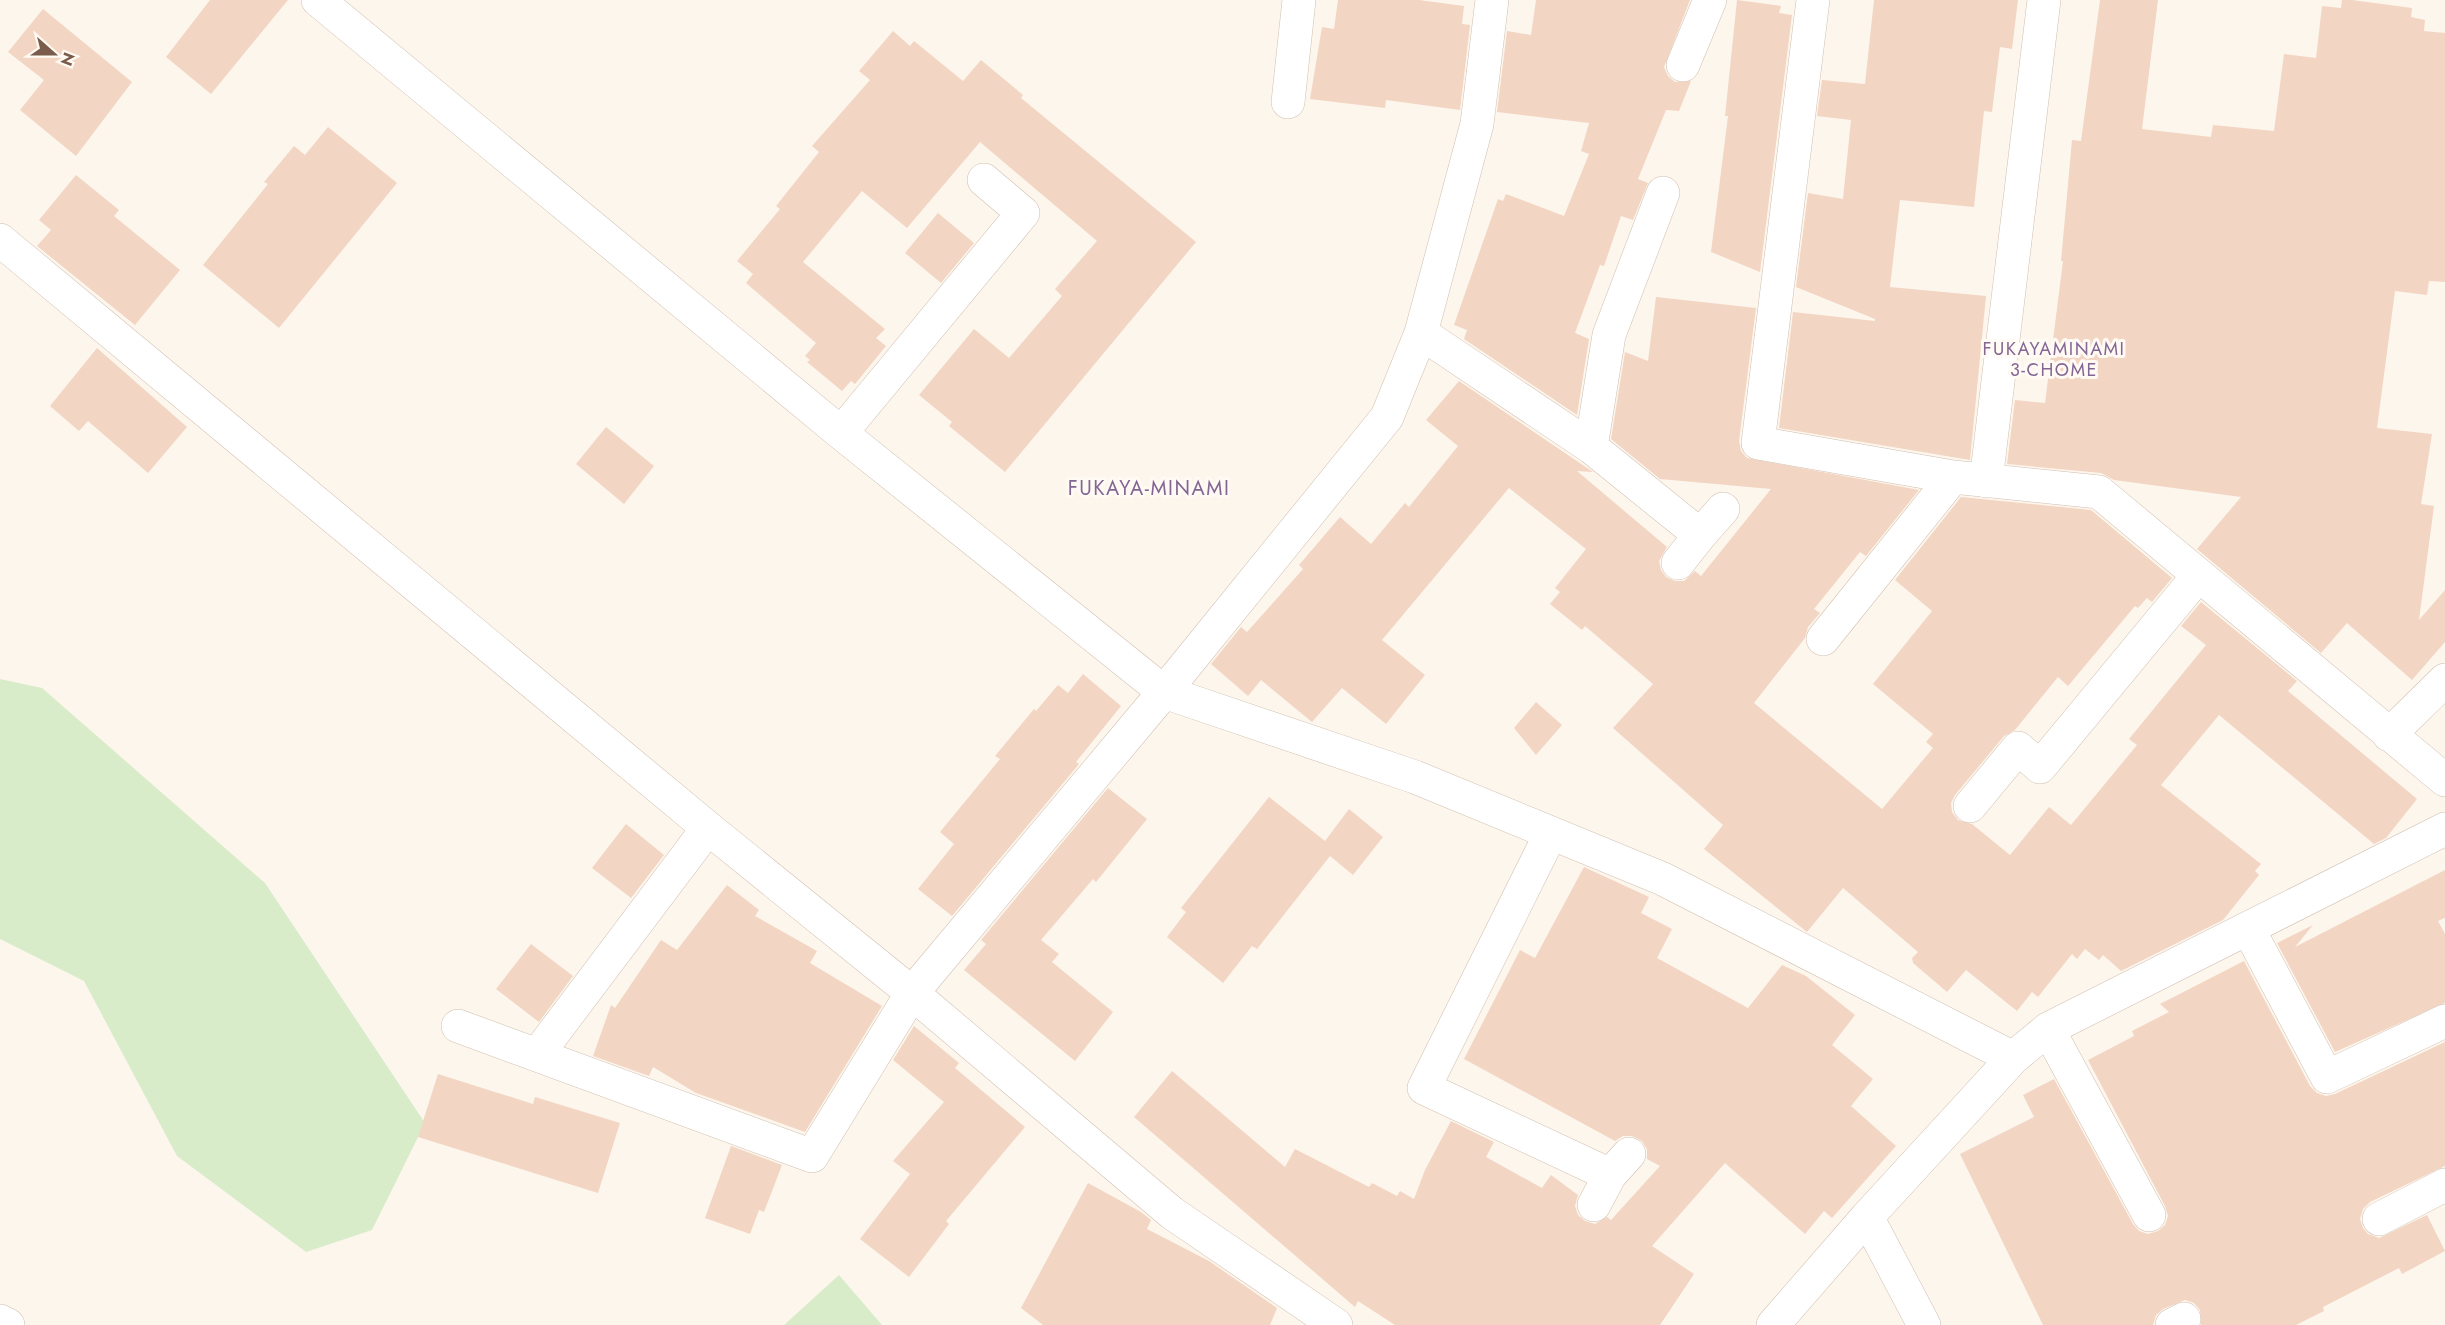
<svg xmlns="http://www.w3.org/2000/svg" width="2445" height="1325" font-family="Jost,sans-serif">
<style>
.green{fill:#d8ecc9}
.building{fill:#f3d5c3}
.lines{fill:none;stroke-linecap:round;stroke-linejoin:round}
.minor-casing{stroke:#d1beb0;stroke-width:34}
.minor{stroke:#fff;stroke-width:33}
.labels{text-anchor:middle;stroke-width:6;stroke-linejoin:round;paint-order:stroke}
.neighbourhood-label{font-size:18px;letter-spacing:1.5px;fill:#846695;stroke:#fffaf3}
.quarter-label{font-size:20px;letter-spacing:1.5px;fill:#846695;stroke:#fffaf3}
</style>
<rect width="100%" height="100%" fill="#fdf6ec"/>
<path class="green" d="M 0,679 L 42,688 L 265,883 L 425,1123 L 372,1230 L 306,1252 L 177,1156 L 84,981 L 0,939 Z
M 839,1275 L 882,1325 L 784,1325 Z"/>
<path class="building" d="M 210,0 L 288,0 L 211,94 L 166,57 Z
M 1338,0 L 1419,0 L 1464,6 L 1462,24 L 1470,25 L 1460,110 L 1386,100 L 1385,108 L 1310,99 L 1322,27 L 1334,29 Z
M 1536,0 L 1690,0 L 1664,67 L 1668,76 L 1675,82 L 1691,81 L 1679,111 L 1666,110 L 1638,179 L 1648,183 L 1633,220 L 1621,216 L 1604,266 L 1600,265 L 1575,333 L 1589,339 L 1577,415 L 1464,339 L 1467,330 L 1454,325 L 1498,199 L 1503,201 L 1506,194 L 1564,216 L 1589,154 L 1581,151 L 1589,123 L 1497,112 L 1507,31 L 1531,35 Z
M 1737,0 L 1781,6 L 1779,13 L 1792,15 L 1760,272 L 1711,252 L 1728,116 L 1725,116 Z
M 1874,0 L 2018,0 L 2012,49 L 2000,47 L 1992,112 L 1984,111 L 1974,207 L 1900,200 L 1890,287 L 1986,296 L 1970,460 L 1779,428 L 1793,312 L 1875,321 L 1875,319 L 1796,287 L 1808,193 L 1843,199 L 1851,120 L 1817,116 L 1822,80 L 1865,84 Z
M 2100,0 L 2158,0 L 2142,129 L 2211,137 L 2213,125 L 2274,131 L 2284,54 L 2316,58 L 2322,6 L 2341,8 L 2342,0 L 2352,0 L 2412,8 L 2411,17 L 2425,20 L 2424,31 L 2445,33 L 2445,282 L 2429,281 L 2427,295 L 2395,291 L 2377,428 L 2432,434 L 2421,504 L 2434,506 L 2419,620 L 2445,590 L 2445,642 L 2412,680 L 2347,623 L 2321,653 L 2197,549 L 2241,497 L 2114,480 L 2101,473 L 2007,464 L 2015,400 L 2045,403 L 2063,261 L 2061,261 L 2072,140 L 2081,141 Z
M 43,9 L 132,82 L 76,156 L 20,110 L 44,80 L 8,52 Z
M 893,31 L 910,46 L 914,41 L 963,81 L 981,60 L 1023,95 L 1021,98 L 1196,242 L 1005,472 L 949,426 L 952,422 L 919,395 L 974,329 L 1009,358 L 1062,296 L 1055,289 L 1097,241 L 980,142 L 907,228 L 862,191 L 803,262 L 885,329 L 876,338 L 886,346 L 855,384 L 851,381 L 842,391 L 807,362 L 810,360 L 805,356 L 816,343 L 746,283 L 753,274 L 737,261 L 780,209 L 776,206 L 819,152 L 812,146 L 870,80 L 859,71 Z
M 328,127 L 397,183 L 279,328 L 203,265 L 268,184 L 264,182 L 294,146 L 305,155 Z
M 76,175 L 119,210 L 114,216 L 180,270 L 135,325 L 37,246 L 51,230 L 39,220 Z
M 938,213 L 974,243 L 941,283 L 905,253 Z
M 1656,297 L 1756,308 L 1739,441 L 1741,451 L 1747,458 L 1919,490 L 1866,556 L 1860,552 L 1814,609 L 1820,613 L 1808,627 L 1805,638 L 1754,703 L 1882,809 L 1933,748 L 1926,742 L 1933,734 L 1873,684 L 1932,611 L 1895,580 L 1961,497 L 2091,510 L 2172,578 L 2152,602 L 2147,598 L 2138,608 L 2135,606 L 2068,686 L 2058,677 L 2015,730 L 2004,736 L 1955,795 L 1951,803 L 1952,812 L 1958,820 L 1972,824 L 2010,855 L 2049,807 L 2071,825 L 2137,745 L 2129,739 L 2206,645 L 2181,626 L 2201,602 L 2297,681 L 2288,691 L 2417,799 L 2386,838 L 2374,844 L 2219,715 L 2161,785 L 2261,864 L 2255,871 L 2259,875 L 2223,920 L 2121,971 L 2103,955 L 2099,960 L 2085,949 L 2077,959 L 2072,954 L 2038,997 L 2032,992 L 2017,1011 L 1966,970 L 1947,992 L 1913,963 L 1912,958 L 1918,952 L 1843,888 L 1807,932 L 1704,849 L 1723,825 L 1613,728 L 1653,684 L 1585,626 L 1582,630 L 1550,604 L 1560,592 L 1555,588 L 1586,549 L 1509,488 L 1382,640 L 1425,675 L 1386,724 L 1342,688 L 1312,722 L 1261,680 L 1248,696 L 1211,664 L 1241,627 L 1247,632 L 1303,569 L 1299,565 L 1340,517 L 1371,544 L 1405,503 L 1409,507 L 1458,446 L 1426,420 L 1459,381 L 1593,472 L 1577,471 L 1667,547 L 1659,561 L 1661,570 L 1666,577 L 1675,581 L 1684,581 L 1695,571 L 1701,576 L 1771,489 L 1660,479 L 1611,439 L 1625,352 L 1648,361 Z
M 97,348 L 187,427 L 148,473 L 88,421 L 79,431 L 50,406 Z
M 606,427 L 654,466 L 624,504 L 576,464 Z
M 1083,674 L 1121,706 L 1076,762 L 1079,764 L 952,916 L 918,889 L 954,844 L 940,832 L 1000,759 L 995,756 L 1034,709 L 1036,711 L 1058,685 L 1068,693 Z
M 1536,702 L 1562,725 L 1536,755 L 1514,728 Z
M 1108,788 L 1147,819 L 1096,882 L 1093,879 L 1041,940 L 1059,954 L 1052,962 L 1113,1012 L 1075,1061 L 964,970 L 986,944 L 981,940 Z
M 1269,797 L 1325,841 L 1349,809 L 1383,837 L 1353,875 L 1330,856 L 1257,949 L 1252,946 L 1223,983 L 1167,937 L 1186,912 L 1181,908 Z
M 626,824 L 664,855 L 631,898 L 592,868 Z
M 1584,867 L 1649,897 L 1641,913 L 1672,929 L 1657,958 L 1748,1008 L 1782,965 L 1806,976 L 1855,1015 L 1832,1045 L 1873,1079 L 1851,1106 L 1896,1146 L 1832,1218 L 1824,1211 L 1805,1234 L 1725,1163 L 1652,1246 L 1694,1274 L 1660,1325 L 1395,1325 L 1358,1301 L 1355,1307 L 1134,1117 L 1172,1071 L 1285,1167 L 1295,1149 L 1369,1187 L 1372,1183 L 1397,1196 L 1400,1191 L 1414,1199 L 1425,1170 L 1451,1121 L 1494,1142 L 1486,1157 L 1542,1188 L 1551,1175 L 1578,1195 L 1575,1206 L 1578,1215 L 1585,1221 L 1595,1224 L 1607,1217 L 1611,1220 L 1660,1166 L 1647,1159 L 1647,1149 L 1642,1141 L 1632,1136 L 1623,1136 L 1615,1141 L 1464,1059 L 1520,950 L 1535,958 Z
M 2445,870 L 2445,918 L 2438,921 L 2445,934 L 2445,1003 L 2335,1052 L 2277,943 L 2313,925 L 2295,947 Z
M 727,885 L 759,910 L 755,916 L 817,951 L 810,963 L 882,1006 L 805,1132 L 696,1093 L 653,1067 L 649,1076 L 593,1056 L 611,1005 L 615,1008 L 661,940 L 677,950 Z
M 531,944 L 573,976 L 539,1022 L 496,989 Z
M 2244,961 L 2310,1086 L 2317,1093 L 2326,1096 L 2335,1094 L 2445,1042 L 2445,1166 L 2370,1202 L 2363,1209 L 2360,1219 L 2363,1228 L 2368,1234 L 2379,1238 L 2427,1215 L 2445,1251 L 2402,1274 L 2399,1268 L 2323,1307 L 2324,1311 L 2296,1325 L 2201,1325 L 2200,1310 L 2194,1303 L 2185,1300 L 2163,1309 L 2156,1315 L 2153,1325 L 2043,1325 L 1960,1154 L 2034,1117 L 2023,1095 L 2054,1079 L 2133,1224 L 2139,1231 L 2148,1234 L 2158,1231 L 2165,1225 L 2168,1216 L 2165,1206 L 2088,1060 L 2134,1036 L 2132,1031 L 2169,1012 L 2160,1004 Z
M 914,1026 L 959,1063 L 955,1068 L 1025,1127 L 946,1221 L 949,1224 L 909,1277 L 860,1239 L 910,1174 L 893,1161 L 944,1102 L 893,1060 Z
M 438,1074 L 533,1104 L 535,1097 L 620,1123 L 598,1193 L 418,1137 Z
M 731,1146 L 782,1165 L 764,1212 L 759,1210 L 750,1234 L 705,1218 Z
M 1088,1183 L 1141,1212 L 1151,1220 L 1147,1229 L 1209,1261 L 1277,1308 L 1270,1325 L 1043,1325 L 1021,1308 Z"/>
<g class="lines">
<defs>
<path id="minor" d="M 318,0 L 841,433 L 1164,692 L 1415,777 L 1663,879 L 2013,1058
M 1813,0 L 1758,443 L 1953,477 L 2099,492 L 2445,780
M 1683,65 L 1710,0
M 1288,102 L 1299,0
M 1663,193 L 1609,335 L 1591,447 L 1700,535 L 1678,563
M 0,240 L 708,828 L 912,993 L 1172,1213 L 1336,1325
M 1421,333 L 1591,447
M 841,433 L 1023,213 L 984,180
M 1986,481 L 2044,0
M 1700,535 L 1723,509
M 1823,639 L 1953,477
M 2389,735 L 2445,680
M 1970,806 L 2018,748 L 2040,767 L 2198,576
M 1551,833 L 1424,1088 L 1610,1175
M 2249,930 L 2327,1077 L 2445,1021
M 458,1026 L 812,1156 L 912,993 L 1164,692 L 1387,417 L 1421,333 L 1477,124 L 1492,0
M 2048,1029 L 2149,1215
M 537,1055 L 708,828
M 1594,1205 L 1610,1175 L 1629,1154
M 1867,1217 L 1924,1325
M 2379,1219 L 2445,1185
M 0,1321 L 8,1325
M 1773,1325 L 1867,1217 L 2013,1058 L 2048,1029 L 2445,829
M 2172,1325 L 2184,1319"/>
</defs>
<use href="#minor" class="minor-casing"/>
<use href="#minor" class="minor"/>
</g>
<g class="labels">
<g class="neighbourhood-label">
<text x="2054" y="355">FUKAYAMINAMI<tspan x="2054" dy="21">3-CHOME</tspan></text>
</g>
<g class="quarter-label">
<text x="1149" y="495">FUKAYA-MINAMI</text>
</g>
</g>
<g transform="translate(54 54) rotate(111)" stroke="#fffaf3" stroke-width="4.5" paint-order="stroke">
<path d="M0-4.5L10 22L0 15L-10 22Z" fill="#7a5c4d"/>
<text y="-9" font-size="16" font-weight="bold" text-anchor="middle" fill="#7a5c4d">N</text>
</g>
</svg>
